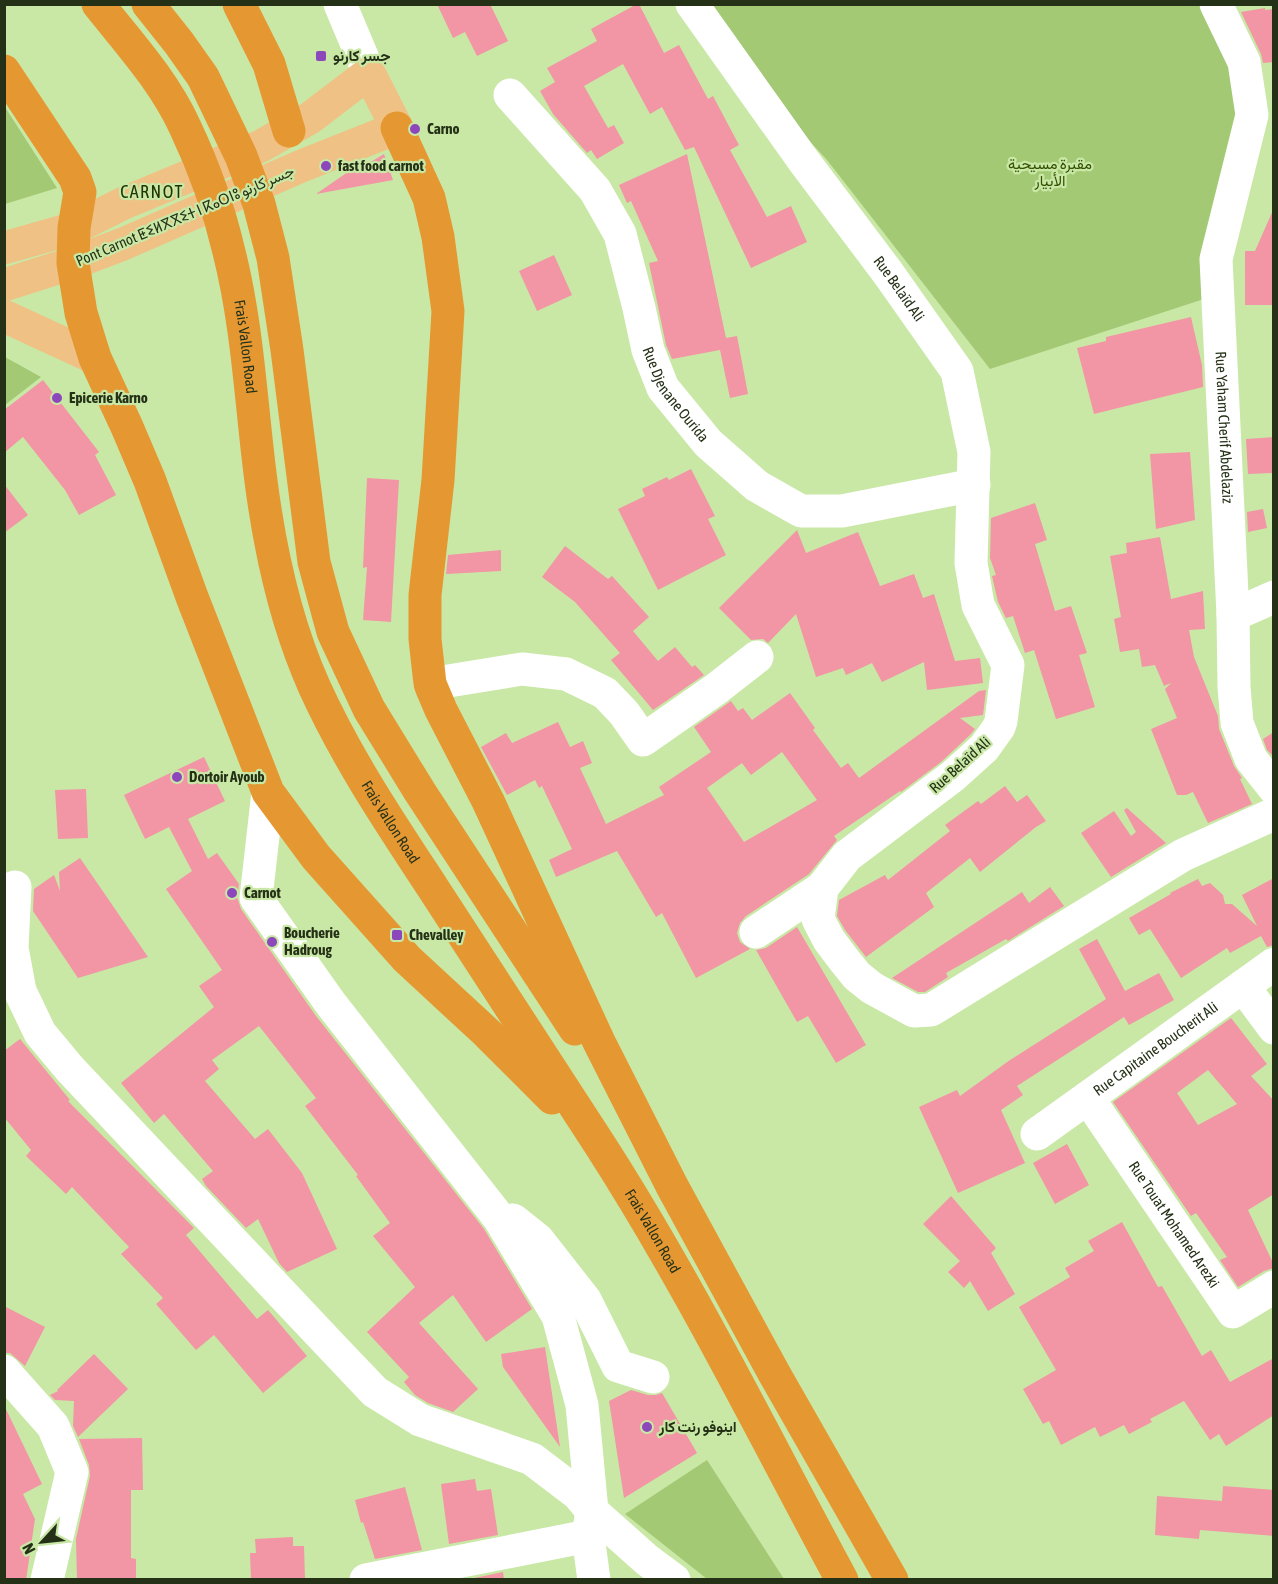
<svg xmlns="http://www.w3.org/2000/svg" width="1278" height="1584" font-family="'Asap Condensed',Vazirmatn,'Noto Sans Tifinagh',sans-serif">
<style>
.green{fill:#a3c975}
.building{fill:#f295a5;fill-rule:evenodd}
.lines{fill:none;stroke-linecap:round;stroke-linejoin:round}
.minor{stroke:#fff;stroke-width:33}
.major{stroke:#efc184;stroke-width:33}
.highway{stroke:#e59832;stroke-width:33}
.poi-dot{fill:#8c47bb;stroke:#c9e8a6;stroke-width:2}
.labels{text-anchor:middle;stroke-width:4.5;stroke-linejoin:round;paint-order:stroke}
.poi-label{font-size:15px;font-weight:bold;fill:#253117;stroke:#c9e8a6;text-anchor:start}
.park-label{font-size:15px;fill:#334f00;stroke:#c9e8a6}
.street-label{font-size:15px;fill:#253117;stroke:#c9e8a6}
.quarter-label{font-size:18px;letter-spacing:1.5px;fill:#213302;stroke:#c9e8a6}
</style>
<rect width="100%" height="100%" fill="#c9e8a6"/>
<path class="green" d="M 706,5 L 1203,5 L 1229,60 L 1237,122 L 1207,298 L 990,369 L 827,160 L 780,109 Z
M 5,107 L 57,188 L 5,204 L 4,204 Z
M 5,357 L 41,377 L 5,405 Z
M 707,1460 L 784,1579 L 707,1579 L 625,1514 Z"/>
<path class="building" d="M 437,4 L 490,4 L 508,41 L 477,56 L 465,32 L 453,38 Z
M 637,4 L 639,4 L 664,53 L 679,45 L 708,99 L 713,96 L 739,145 L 730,150 L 767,217 L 791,206 L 807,242 L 751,268 L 694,147 L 685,150 L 662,107 L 650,114 L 623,64 L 584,86 L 608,128 L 614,125 L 624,143 L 597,159 L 591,150 L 587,153 L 553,114 L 540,91 L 555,82 L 547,68 L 597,41 L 591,29 Z
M 1265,8 L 1265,10 L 1274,9 L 1274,62 L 1263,63 L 1261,54 L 1241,12 Z
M 384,154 L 393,180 L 316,194 L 358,165 L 369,163 Z
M 687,154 L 726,338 L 737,336 L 748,394 L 730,398 L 720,350 L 672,359 L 666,345 L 649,263 L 658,261 L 631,201 L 627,203 L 619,185 Z
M 1274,208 L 1274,305 L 1245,305 L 1245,251 L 1255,251 Z
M 554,255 L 572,295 L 537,311 L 519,271 Z
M 1191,317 L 1202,365 L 1203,387 L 1094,414 L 1077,348 L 1106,341 L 1106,337 Z
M 43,380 L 99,452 L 95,455 L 116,495 L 79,515 L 65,490 L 23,437 L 4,453 L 4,410 Z
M 1274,437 L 1274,473 L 1248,474 L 1246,439 Z
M 1190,452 L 1195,520 L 1156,529 L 1150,454 Z
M 691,469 L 715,516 L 708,519 L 726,555 L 658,590 L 618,509 L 645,496 L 642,489 L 667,477 L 669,480 Z
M 367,478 L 399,480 L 391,622 L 363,620 L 367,567 L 363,568 Z
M 4,484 L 28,515 L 4,533 Z
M 1035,503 L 1047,540 L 1035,544 L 1055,611 L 1071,606 L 1087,653 L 1079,655 L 1095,707 L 1056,719 L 1034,650 L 1025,653 L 1013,616 L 1006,618 L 998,602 L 992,576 L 996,575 L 990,558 L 991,518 Z
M 1263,509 L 1267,528 L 1248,532 L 1247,512 Z
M 797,530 L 806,553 L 858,532 L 880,586 L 914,574 L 923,598 L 934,594 L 955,661 L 980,658 L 983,683 L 927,690 L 924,662 L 882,682 L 872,663 L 846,675 L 843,668 L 816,677 L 796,614 L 768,643 L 763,639 L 751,640 L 719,608 Z
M 1160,537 L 1171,599 L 1203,591 L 1205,629 L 1189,630 L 1194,657 L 1218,716 L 1219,729 L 1234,766 L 1242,778 L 1240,779 L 1252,804 L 1208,823 L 1193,792 L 1186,795 L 1177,795 L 1151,729 L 1177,718 L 1165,689 L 1171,683 L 1164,686 L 1155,665 L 1142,667 L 1139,649 L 1120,652 L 1114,619 L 1121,617 L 1110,556 L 1127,553 L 1126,543 Z
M 565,546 L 608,579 L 612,576 L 649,617 L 633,631 L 658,661 L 675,647 L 692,667 L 695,665 L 704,675 L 653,710 L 611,660 L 620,653 L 575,602 L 542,577 Z
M 501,550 L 501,571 L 446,574 L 448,555 Z
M 986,690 L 983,715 L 960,718 L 975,729 L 970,735 L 941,762 L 901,792 L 900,791 L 834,836 L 837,840 L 809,874 L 746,916 L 740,923 L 737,933 L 740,942 L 750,949 L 696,978 L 662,913 L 656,917 L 617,851 L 556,877 L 549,860 L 572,849 L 542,786 L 539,788 L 535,780 L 507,795 L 481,747 L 506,733 L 512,743 L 558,722 L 570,747 L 583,741 L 592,763 L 580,768 L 606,824 L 664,795 L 659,787 L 711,752 L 694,727 L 731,701 L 738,711 L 743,708 L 752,720 L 790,693 L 815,728 L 813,730 L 841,768 L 848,763 L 859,778 L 979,691 ZM 782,752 L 817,800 L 744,842 L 707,788 L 742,763 L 751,775 Z
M 1274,732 L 1274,757 L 1267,750 L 1263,739 Z
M 204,757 L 225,801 L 188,819 L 208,859 L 217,853 L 239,884 L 237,897 L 241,909 L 316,1016 L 484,1229 L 532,1309 L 486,1342 L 453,1295 L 419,1323 L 478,1389 L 453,1412 L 428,1403 L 415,1395 L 404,1382 L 409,1377 L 367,1332 L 415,1287 L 373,1236 L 390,1223 L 356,1176 L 358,1175 L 305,1106 L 316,1098 L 259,1026 L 212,1060 L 219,1069 L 205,1081 L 255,1139 L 268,1129 L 302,1173 L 337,1249 L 287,1272 L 279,1263 L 258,1219 L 246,1228 L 206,1186 L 202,1179 L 213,1171 L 164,1114 L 154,1123 L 121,1083 L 214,1007 L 199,986 L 222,970 L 166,889 L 192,871 L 169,827 L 145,839 L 124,795 Z
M 1005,786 L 1017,802 L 1027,795 L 1046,821 L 1036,827 L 980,872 L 970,858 L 926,893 L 934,907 L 866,957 L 845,930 L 837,916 L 839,900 L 885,875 L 888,880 L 950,831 L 945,825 L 978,801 L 981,804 Z
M 86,789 L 88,838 L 58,839 L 55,790 Z
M 1127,808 L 1166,843 L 1111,877 L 1081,833 L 1114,811 L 1131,836 L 1136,832 L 1124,810 Z
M 80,858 L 148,957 L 78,978 L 33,911 L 34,889 L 54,875 L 60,891 L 59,872 Z
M 1274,878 L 1274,945 L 1267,947 L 1261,936 L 1230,953 L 1227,948 L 1181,978 L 1150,929 L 1139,935 L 1129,918 L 1171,894 L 1170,893 L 1198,879 L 1202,886 L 1210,883 L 1223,895 L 1225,904 L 1232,904 L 1257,926 L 1242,895 Z
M 1050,887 L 1064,906 L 1008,941 L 1006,939 L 946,973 L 948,977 L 925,992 L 918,992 L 892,978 L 1022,892 L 1029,903 Z
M 797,927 L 866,1045 L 836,1063 L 808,1016 L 797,1022 L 756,950 L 766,948 Z
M 1097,939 L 1125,991 L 1159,973 L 1174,1000 L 1129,1025 L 1124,1017 L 1017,1086 L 1023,1095 L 1001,1110 L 1025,1163 L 958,1193 L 919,1107 L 957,1090 L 960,1096 L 1010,1060 L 1106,999 L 1079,949 Z
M 1231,1018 L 1267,1064 L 1251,1076 L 1274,1101 L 1274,1194 L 1248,1210 L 1274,1265 L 1274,1268 L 1264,1271 L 1238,1287 L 1220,1260 L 1227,1257 L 1196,1213 L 1191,1216 L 1113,1102 ZM 1208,1070 L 1237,1104 L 1198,1125 L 1177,1093 Z
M 20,1039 L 70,1100 L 68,1101 L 194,1228 L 186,1235 L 257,1319 L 268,1310 L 307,1356 L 263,1393 L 214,1335 L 196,1350 L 156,1304 L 163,1298 L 121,1254 L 129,1247 L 72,1187 L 66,1194 L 26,1156 L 31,1150 L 4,1117 L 4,1051 Z
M 1067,1144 L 1089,1185 L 1055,1204 L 1033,1163 Z
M 951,1196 L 996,1248 L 991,1253 L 1015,1294 L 988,1311 L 970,1281 L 964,1288 L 948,1272 L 960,1261 L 923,1224 Z
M 1122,1222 L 1158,1287 L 1162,1286 L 1202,1356 L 1211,1350 L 1230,1382 L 1274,1358 L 1274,1415 L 1226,1446 L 1219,1434 L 1210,1440 L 1184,1401 L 1150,1419 L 1152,1422 L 1129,1434 L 1124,1425 L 1100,1437 L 1095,1427 L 1061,1445 L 1049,1421 L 1043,1424 L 1023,1389 L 1056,1370 L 1019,1307 L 1070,1277 L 1065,1268 L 1094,1251 L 1088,1241 Z
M 4,1306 L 45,1327 L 25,1366 L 10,1353 L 4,1353 Z
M 545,1347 L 560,1447 L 503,1367 L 501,1354 Z
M 94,1354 L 128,1389 L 78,1437 L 73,1426 L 74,1401 L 55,1400 L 50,1395 L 58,1391 L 57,1390 Z
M 631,1390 L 648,1395 L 656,1395 L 662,1393 L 697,1453 L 624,1498 L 609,1401 Z
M 4,1405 L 42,1484 L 23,1494 L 35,1519 L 26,1580 L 4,1580 Z
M 142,1438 L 143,1490 L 131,1490 L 131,1558 L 136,1559 L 136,1580 L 77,1580 L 76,1539 L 90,1476 L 89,1465 L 79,1439 Z
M 475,1479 L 477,1491 L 491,1489 L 498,1535 L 449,1544 L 441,1484 Z
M 1223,1486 L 1274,1490 L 1274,1536 L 1200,1530 L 1199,1539 L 1155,1535 L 1157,1496 L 1222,1501 Z
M 405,1487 L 422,1550 L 375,1559 L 363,1522 L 361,1523 L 355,1500 Z
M 293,1537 L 293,1546 L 304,1546 L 305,1580 L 251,1580 L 250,1553 L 256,1553 L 255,1539 Z
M 503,1572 L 504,1580 L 465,1580 Z"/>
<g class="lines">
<g class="minor">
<path d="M 340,4 L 369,73"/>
<path id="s1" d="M 692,4 L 803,160 L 888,273 L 957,371 L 974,452 L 971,563 L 978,605 L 1008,665 L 1001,721 L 999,727 L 984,748 L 953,776 L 847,856 L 822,888 L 818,919 L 829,940 L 844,960 L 857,976 L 872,988 L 914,1011 L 931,1010 L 1183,855 L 1274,814"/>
<path id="s2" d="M 1216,4 L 1244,62 L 1252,115 L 1216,259 L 1233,615 L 1234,687 L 1237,723 L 1251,759 L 1274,788"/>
<path id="s3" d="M 510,95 L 595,190 L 620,234 L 639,308 L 648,350 L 663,388 L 708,443 L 757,486 L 801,511 L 842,511 L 974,485"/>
<path d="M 1233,615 L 1274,597"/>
<path d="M 430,684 L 522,669 L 566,674 L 605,693 L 624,713 L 643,740 L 716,689 L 757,657"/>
<path d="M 268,792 L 256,898 L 331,1004 L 499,1218 L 558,1316 L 582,1405 L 592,1511 L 588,1536 L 594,1580"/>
<path d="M 4,891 L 15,887 L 12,948 L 20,991 L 40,1033 L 70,1069 L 335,1350 L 375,1392 L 420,1420 L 532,1459 L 578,1494 L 592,1511 L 647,1560 L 674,1580"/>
<path d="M 756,932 L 822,888"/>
<path d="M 1243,986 L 1274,1028"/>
<path id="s4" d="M 1088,1098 L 1233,1312 L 1274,1287"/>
<path id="s5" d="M 1037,1134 L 1274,964"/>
<path d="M 513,1220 L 538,1240 L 585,1300 L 618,1366 L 653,1377"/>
<path d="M 4,1371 L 53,1426 L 72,1472 L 47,1580"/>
<path d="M 366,1580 L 588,1536"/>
</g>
<path class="major" d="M 4,248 L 74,228 L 124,203 L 261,146 L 310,118 L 369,73 L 397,128
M 4,285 L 73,263 L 123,244 L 299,167 L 397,128
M 4,316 L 95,358"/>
<g class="highway">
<path id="s6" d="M 98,4 C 129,43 164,81 185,127 C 204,167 219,209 229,252 C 248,327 251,405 261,481 C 270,551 285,621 314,686 C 346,757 389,821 431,885 C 487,972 544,1058 600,1145 C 690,1285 763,1434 842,1580"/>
<path d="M 148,4 L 179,43 L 203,77 L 241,156 L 259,204 L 273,258 L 287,350 L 314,562 L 333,632 L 369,709 L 420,792 L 575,1029"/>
<path d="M 239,4 L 269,64 L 289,131"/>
<path d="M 4,71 L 75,178 L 80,192 L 74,228 L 73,263 L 81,313 L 95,358 L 127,427 L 150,481 L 192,597 L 268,792 L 316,857 L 407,959 L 487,1033 L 552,1098"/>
<path d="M 397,128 L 429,198 L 438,237 L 448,311 L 438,480 L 425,595 L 425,639 L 430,684 L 441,710 L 488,801 L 599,1042 L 672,1186 L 775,1375 L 892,1580"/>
</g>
</g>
<g class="poi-dot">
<rect x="315" y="50" width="12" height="12" rx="3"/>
<circle cx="415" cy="129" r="6"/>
<circle cx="326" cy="166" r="6"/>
<circle cx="57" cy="398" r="6"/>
<circle cx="177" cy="777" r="6"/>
<circle cx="232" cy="893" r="6"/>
<rect x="391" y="929" width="12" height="12" rx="3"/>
<circle cx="272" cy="942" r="6"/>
<circle cx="647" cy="1427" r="6"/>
</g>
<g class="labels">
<g class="poi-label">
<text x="333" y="61">جسر كارنو</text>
<text x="427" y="134">Carno</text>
<text x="338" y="171">fast food carnot</text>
<text x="69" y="403">Epicerie Karno</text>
<text x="189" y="782">Dortoir Ayoub</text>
<text x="244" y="898">Carnot</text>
<text x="284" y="938">Boucherie<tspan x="284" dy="17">Hadroug</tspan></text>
<text x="409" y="940">Chevalley</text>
<text x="659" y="1432">اينوفو رنت كار</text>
</g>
<g class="park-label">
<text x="1050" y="169">مقبرة مسيحية<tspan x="1050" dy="17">الأبيار</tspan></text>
</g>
<g class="street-label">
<text transform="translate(185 216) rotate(-23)" y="5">Pont Carnot ⵟⵉⵍⴳⴳⵉⵜ ⵏ ⴽⴰⵔⵏⵓ جسر كارنو</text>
<text dy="5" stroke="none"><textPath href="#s1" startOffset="352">Rue Belaïd Ali</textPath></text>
<text dy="5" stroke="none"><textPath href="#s6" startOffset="380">Frais Vallon Road</textPath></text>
<text dy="5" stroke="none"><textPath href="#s3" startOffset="350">Rue Djenane Ourida</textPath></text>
<text dy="5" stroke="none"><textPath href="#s2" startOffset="435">Rue Yaham Cherif Abdelaziz</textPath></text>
<text transform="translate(960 765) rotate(-42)" y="5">Rue Belaïd Ali</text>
<text dy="5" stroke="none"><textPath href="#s6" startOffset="884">Frais Vallon Road</textPath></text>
<text dy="5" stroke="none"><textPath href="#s5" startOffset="146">Rue Capitaine Boucherit Ali</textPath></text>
<text dy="5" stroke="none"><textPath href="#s4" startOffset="153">Rue Touat Mohamed Arezki</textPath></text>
<text dy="5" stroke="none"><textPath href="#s6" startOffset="1370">Frais Vallon Road</textPath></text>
</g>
<g class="quarter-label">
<text x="152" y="198">CARNOT</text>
</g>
</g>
<rect width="1278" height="1584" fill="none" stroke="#253117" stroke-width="12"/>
<g transform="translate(42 1542) rotate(243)" stroke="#c9e8a6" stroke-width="4.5" paint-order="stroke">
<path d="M0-4.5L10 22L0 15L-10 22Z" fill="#253117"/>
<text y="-9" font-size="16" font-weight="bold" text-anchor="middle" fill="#253117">N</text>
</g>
</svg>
